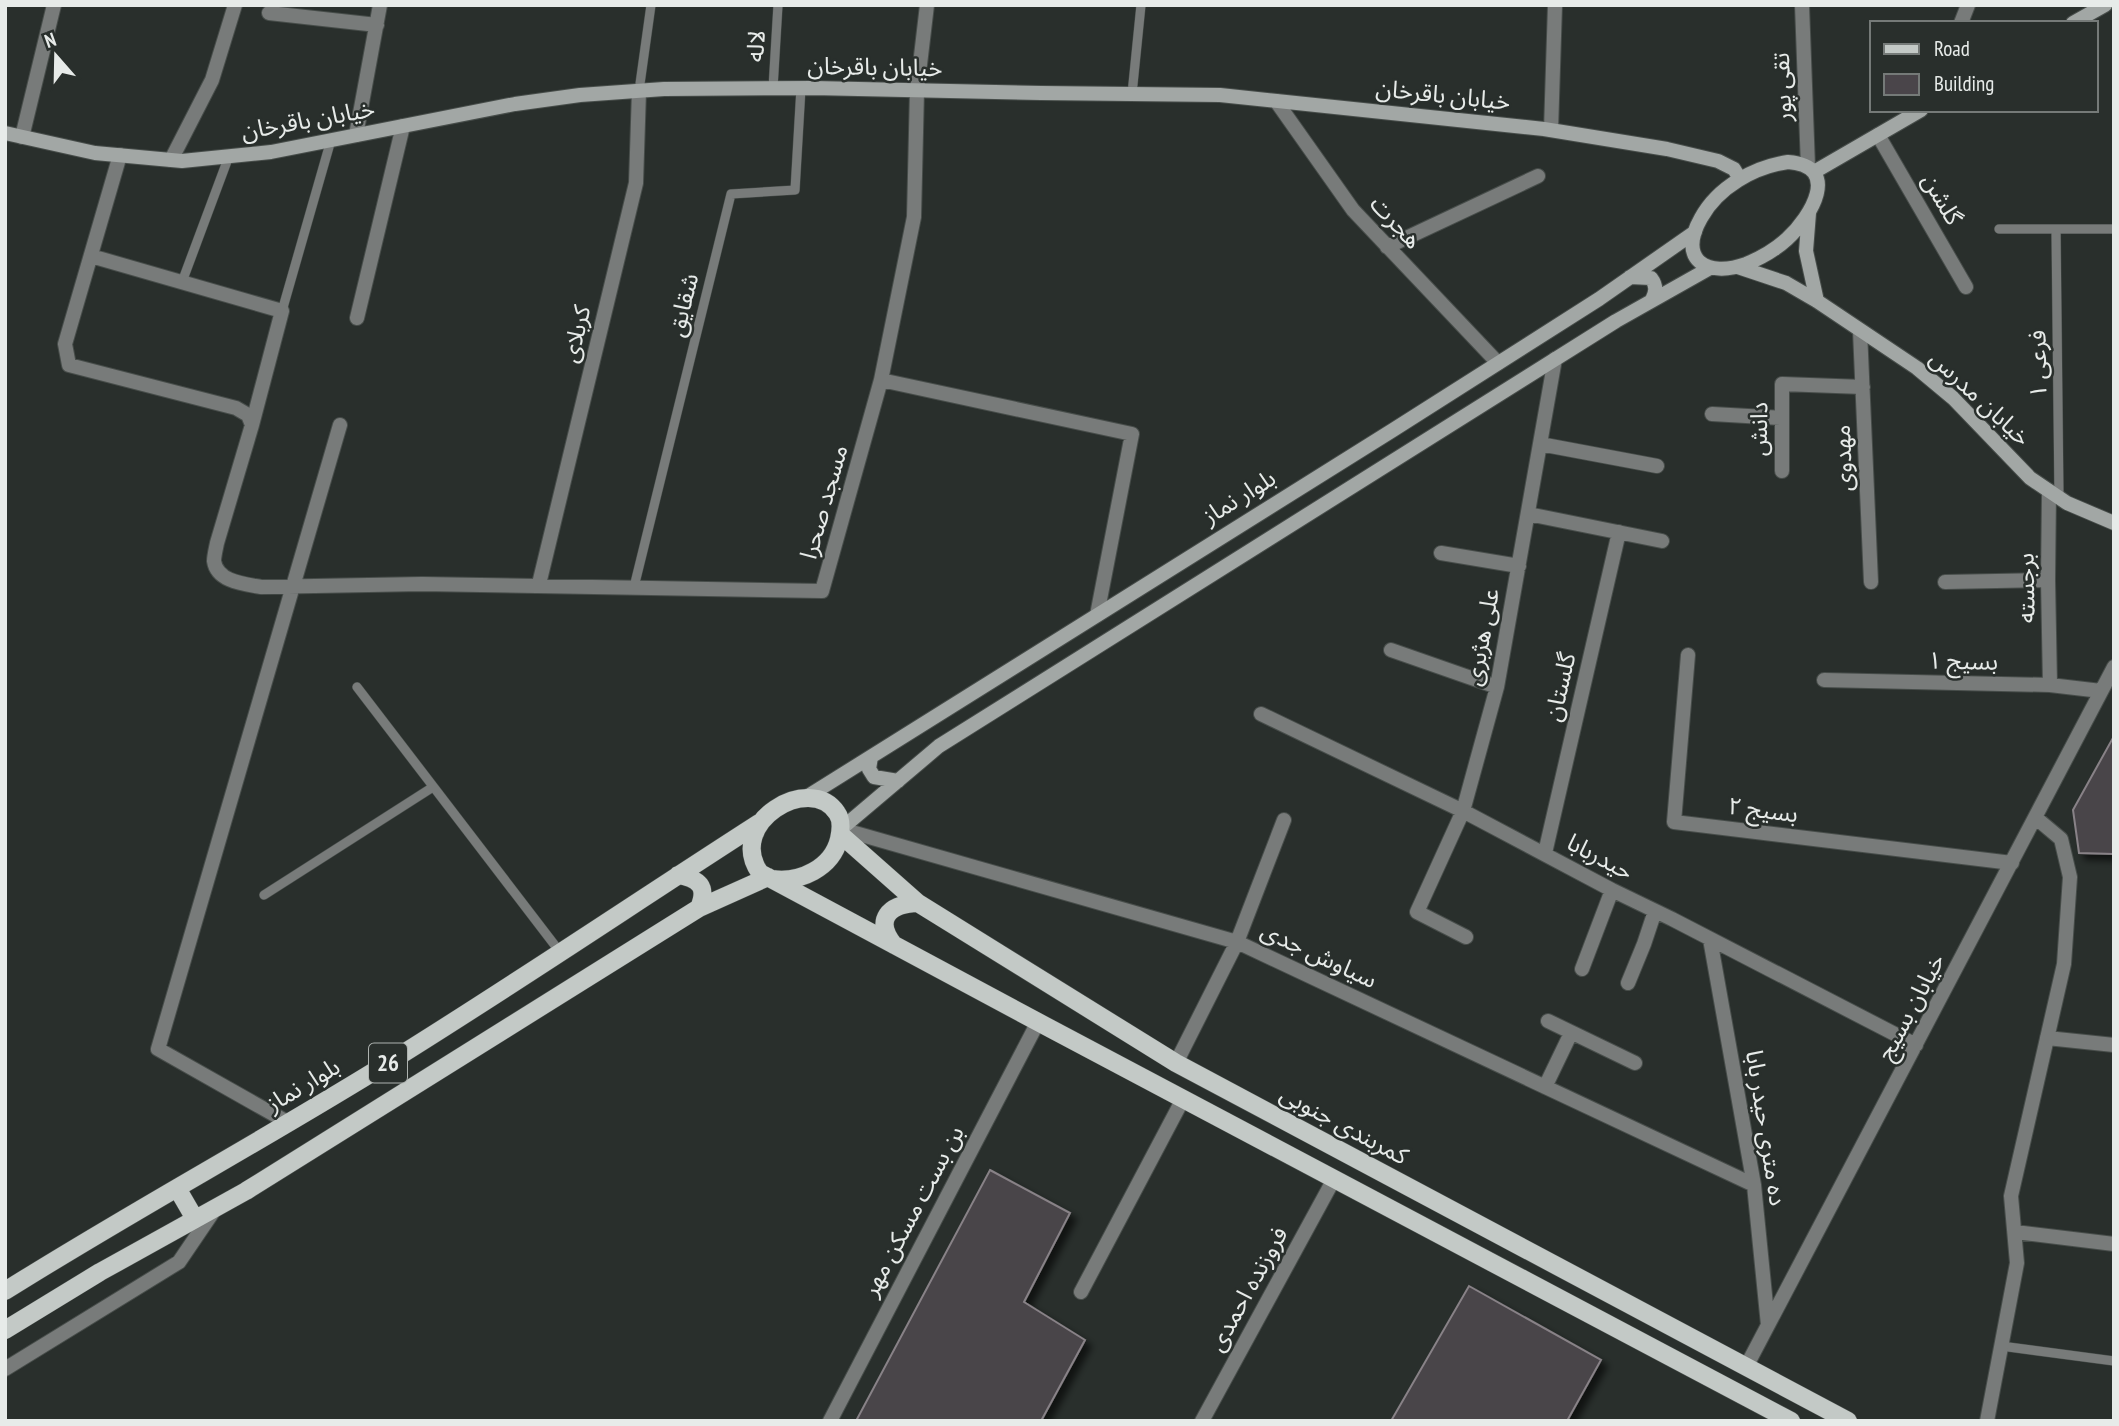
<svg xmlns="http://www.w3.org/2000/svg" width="2119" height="1426" font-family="'PT Sans Narrow','Noto Sans Arabic',sans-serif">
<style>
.building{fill:#4a454a;stroke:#888287;stroke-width:2;filter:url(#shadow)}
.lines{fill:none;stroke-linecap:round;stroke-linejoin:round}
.service-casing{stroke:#474d4a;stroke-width:10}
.minor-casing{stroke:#474d4a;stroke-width:16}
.secondary-casing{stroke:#474d4a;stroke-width:16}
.primary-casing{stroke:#474d4a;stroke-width:19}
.service{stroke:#787b7a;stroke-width:9}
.minor{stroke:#787b7a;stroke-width:14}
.secondary{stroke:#a2a7a5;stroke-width:14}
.primary{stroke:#c3c9c6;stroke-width:18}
.labels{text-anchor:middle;stroke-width:5;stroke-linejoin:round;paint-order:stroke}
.shield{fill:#292f2c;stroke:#aeb3b0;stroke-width:2}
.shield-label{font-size:23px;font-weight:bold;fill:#e7ebe9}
.street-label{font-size:24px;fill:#e7ebe9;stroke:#292f2c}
</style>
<defs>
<filter id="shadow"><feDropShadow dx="6" dy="6" stdDeviation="3.5" flood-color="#0009"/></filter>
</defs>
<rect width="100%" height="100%" fill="#292f2c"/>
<path class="building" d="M 2114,736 L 2114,854 L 2079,853 L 2073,810 Z
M 990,1170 L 1070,1213 L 1024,1302 L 1085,1340 L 1041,1421 L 856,1421 Z
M 1469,1286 L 1601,1360 L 1567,1421 L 1391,1421 Z"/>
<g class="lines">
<defs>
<path id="service" d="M 773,88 L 778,5
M 639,91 L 651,5
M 1132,94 L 1141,5
M 1999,229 L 2114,229
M 2056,229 L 2059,498
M 182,282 L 229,156
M 282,311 L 331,140
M 634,587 L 731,194 L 795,190 L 801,88
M 357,687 L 560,952
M 264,895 L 433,787
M 2001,1346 L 2114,1361"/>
<path id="minor" d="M 1802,5 L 1808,167
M 269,13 L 377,25
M 1961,23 L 1968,5
M 1276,101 L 1353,210 L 1498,363
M 1551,130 L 1555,5
M 356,135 L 380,5
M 1878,135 L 1966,287
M 22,137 L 54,5
M 120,155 L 65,344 L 69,365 L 236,408 L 248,415 L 252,425 L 217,543 C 216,548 214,556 214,561 C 217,582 245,584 261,587 L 422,584 L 822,591 L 881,380 L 1132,434 L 1097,615
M 171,160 L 212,80 L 235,5
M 1387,247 L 1538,176
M 91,256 L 282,311 L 252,425
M 357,318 L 403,126
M 1860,331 L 1871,582
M 881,380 L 914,217 L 917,90 L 927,5
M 1712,414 L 1782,418
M 1540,444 L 1657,466
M 1782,471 L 1782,384 L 1863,387
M 2049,491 L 2048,580 L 2050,685
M 1528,514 L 1662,541
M 1441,553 L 1519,566
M 1945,582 L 2048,580
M 539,584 L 636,183 L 639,91
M 1391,650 L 1497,687
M 1688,655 L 1674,822 L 2012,863
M 1824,680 L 2050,685 L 2101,691
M 1261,714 L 1463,811 L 1612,890 L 1672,919 L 1916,1045
M 841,829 L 1237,942 L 1754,1185
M 1545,853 L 1619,532
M 1466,937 L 1417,912 L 1463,811 L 1497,687 L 1555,359
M 1710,939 L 1754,1185 L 1768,1325
M 1582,969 L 1612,890
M 1628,983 L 1644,944 L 1655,911
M 1548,1021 L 1635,1063
M 2047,1038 L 2114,1045
M 1176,1063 L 1237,942 L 1284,820
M 1545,1087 L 1571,1033
M 289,1123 L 158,1049 L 340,425
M 2015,1232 L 2114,1244
M 1081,1292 L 1183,1099
M 1746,1367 L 2114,667
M 5,1369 L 179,1262 L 215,1209
M 830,1421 L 1038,1022
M 1202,1421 L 1334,1179
M 1987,1421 L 2017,1263 L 2011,1196 L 2064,964 L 2070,877 L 2061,839 L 2036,818"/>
<path id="secondary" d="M 2073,23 L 2105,5
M 5,133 L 95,153 L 182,161 L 271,152 L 515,104 L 580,95 L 664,89 L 813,88 L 1041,93 L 1220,95 L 1544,129 L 1667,149 L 1718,161 L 1734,169 L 1740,179
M 1788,162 C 1842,166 1811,217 1787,239 C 1775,250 1761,258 1746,264 C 1707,278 1677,260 1701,218 C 1718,187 1754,167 1788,162 Z
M 1814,172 L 1921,110
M 1809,213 L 1806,251 L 1817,301
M 1738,267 L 1786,283 L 1817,301 L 1917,368 L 1953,398 L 2030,478 L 2067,503 L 2114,523
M 1630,277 L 1651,278 C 1657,286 1656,292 1652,300
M 871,757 L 869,769 L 874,777 L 898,781
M 805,798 L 1393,430 L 1599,299 L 1695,232
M 841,829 L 939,746 L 1616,321 L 1710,268"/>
<path id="primary" d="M 840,834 L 918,903 L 1176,1063 L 1848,1421
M 678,875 C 699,879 708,886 699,908
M 772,879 C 800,883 832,868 839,839 C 841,830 842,820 837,813 C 810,772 725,823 760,873 L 1038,1022 L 1791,1421
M 894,945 C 874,920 888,904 918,903
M 177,1188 L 195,1219
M 5,1291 C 132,1211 264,1140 391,1061 C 515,984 636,902 759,823
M 5,1330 L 100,1272 L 246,1191 L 699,908 L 768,877"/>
</defs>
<use href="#service" class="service-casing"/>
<use href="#minor" class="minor-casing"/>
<use href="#secondary" class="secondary-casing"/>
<use href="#primary" class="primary-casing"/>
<use href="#service" class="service"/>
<use href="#minor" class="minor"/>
<use href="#secondary" class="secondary"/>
<use href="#primary" class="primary"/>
</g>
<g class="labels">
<rect class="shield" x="369" y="1043.5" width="38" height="39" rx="5"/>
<g class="shield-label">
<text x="388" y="1071">26</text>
</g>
<g class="street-label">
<text transform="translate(756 46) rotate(-86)" y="8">لاله</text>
<text transform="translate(875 67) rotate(1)" y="8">خیابان باقرخان</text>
<text transform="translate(1782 87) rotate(-92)" y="8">تقی پور</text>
<text transform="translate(1443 95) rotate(6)" y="8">خیابان باقرخان</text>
<text transform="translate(308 120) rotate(-10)" y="8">خیابان باقرخان</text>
<text transform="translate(1942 199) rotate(60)" y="8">گلشن</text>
<text transform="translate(1396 222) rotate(47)" y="8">هجرت</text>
<text transform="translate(683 305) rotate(-76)" y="8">شقایق</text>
<text transform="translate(576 334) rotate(-76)" y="8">کربلای</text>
<text transform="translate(2038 364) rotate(-91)" y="8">فرعی ۱</text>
<text transform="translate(1980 398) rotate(43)" y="8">خیابان مدرس</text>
<text transform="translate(1759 429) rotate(-89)" y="8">دانش</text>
<text transform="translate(1843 458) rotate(-92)" y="8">مهدوی</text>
<text transform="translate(1239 497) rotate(-32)" y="8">بلوار نماز</text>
<text transform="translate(824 502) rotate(-74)" y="8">مسجد صحرا</text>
<text transform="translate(2026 588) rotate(-91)" y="8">برجسته</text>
<text transform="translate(1482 637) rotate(-79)" y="8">علی هژبری</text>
<text transform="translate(1963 661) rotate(1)" y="8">بسیج ۱</text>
<text transform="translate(1560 687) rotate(-77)" y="8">گلستان</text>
<text transform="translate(1763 810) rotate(7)" y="8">بسیج ۲</text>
<text transform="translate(1600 857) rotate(28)" y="8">حیدربابا</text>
<text transform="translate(1319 955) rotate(25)" y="8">سیاوش جدی</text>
<text transform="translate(1911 1007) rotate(-62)" y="8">خیابان بسیج</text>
<text transform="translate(303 1085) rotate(-31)" y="8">بلوار نماز</text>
<text transform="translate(1344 1125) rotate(28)" y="8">کمربندی جنوبی</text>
<text transform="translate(1766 1128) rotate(81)" y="8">ده متری حیدر بابا</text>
<text transform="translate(913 1211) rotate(-62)" y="8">بن بست مسکن مهر</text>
<text transform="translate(1248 1289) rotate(-61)" y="8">فروزنده احمدی</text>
</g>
</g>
<rect width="2119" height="1426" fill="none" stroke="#e7ebe9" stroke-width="14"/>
<rect x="1870" y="21" width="228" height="91" fill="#292f2c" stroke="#757a78" stroke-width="2"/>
<rect x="1884" y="44" width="35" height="10" fill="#c3c9c6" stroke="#757a78" stroke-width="2"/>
<text x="1934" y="56" font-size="21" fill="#e7ebe9">Road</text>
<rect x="1884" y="74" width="35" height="21" fill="#4a454a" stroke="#757a78" stroke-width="2"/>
<text x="1934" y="91" font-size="21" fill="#e7ebe9">Building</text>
<g transform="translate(56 56) rotate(340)" stroke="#292f2c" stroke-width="5" paint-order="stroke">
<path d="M0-5L12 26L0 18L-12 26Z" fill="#e7ebe9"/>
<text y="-10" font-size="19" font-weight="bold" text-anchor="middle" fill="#e7ebe9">N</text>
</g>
</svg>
